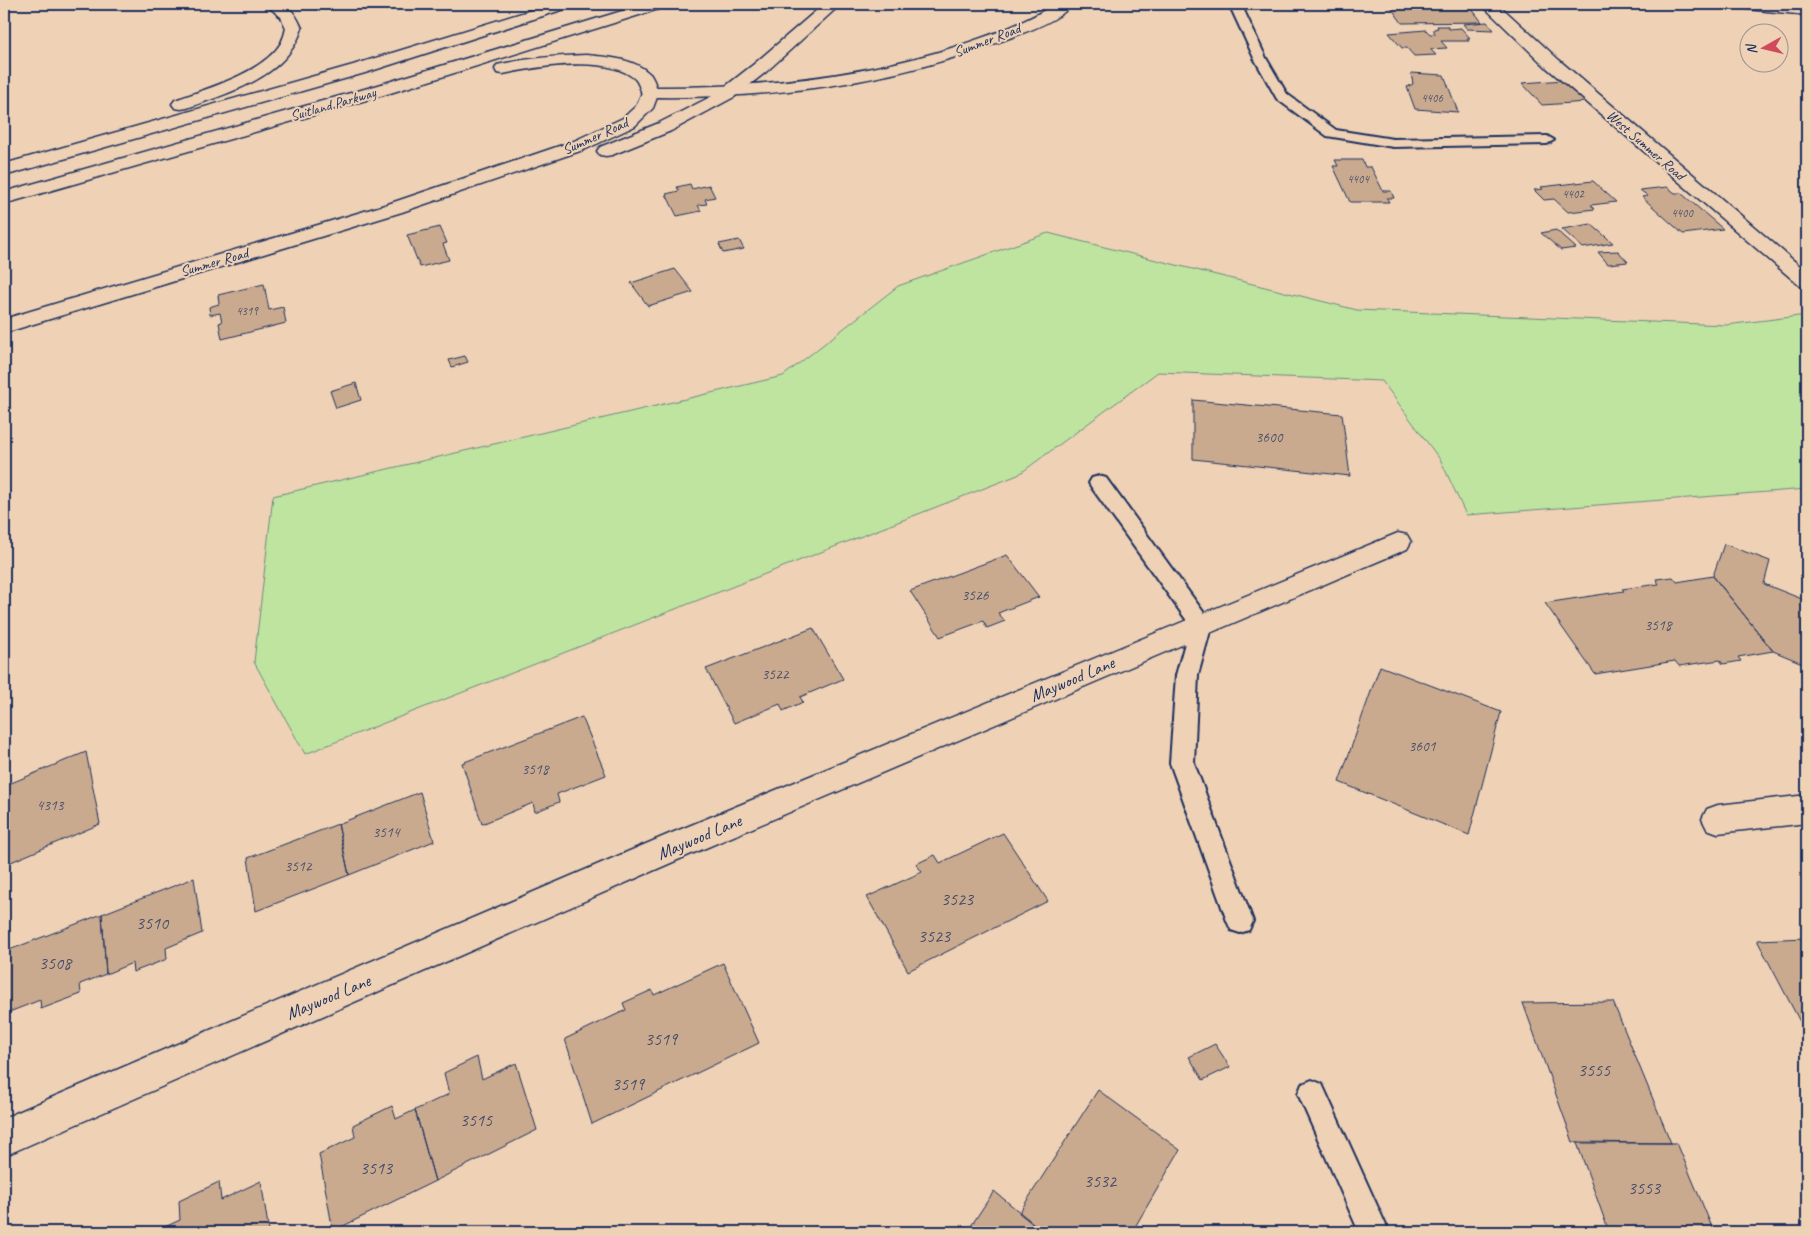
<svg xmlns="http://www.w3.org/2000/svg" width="1811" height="1236" font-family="Caveat,sans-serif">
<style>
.green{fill:#bee49f;stroke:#6c8a7e}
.building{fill:#caaa8f;stroke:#1b2f5e}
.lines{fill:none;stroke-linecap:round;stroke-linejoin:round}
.lane-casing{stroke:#1b2f5e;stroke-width:4}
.street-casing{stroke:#1b2f5e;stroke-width:3}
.primary-casing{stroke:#1b2f5e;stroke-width:3}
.highway-casing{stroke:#1b2f5e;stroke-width:3}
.lane{fill:#efd2b5;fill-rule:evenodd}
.street{fill:#efd2b5;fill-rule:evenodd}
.primary{fill:#efd2b5;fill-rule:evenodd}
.highway{fill:#efd2b5;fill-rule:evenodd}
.labels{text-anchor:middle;stroke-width:4;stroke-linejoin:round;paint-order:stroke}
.far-number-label{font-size:12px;fill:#474e6a}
.far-street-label{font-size:15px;fill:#1b2f5e;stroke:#efd2b5}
.number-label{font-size:15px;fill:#474e6a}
.street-label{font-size:18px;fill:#1b2f5e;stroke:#efd2b5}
.near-number-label{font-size:18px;fill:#474e6a}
</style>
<rect width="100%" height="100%" fill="#efd2b5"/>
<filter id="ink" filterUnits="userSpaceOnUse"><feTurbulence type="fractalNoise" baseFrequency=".02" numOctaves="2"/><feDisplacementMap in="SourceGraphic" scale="10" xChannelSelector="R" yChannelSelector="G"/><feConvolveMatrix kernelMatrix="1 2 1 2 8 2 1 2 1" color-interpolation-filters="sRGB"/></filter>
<g filter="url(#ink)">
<path class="green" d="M 1048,233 L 1357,310 L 1726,325 L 1807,315 L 1807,489 L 1466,515 L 1441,461 L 1382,381 L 1158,372 L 1018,475 L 305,754 L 254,662 L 273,496 L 783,376 L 898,286 Z"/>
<path class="building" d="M 1468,4 L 1482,22 L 1402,23 L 1390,6 Z
M 1487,22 L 1494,30 L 1467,29 L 1463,24 Z
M 1437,26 L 1447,26 L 1449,29 L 1461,28 L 1470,38 L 1467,38 L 1469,41 L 1441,41 L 1447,48 L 1430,49 L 1436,55 L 1414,56 L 1407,48 L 1402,48 L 1389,33 L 1426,30 L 1430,34 L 1436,34 L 1434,32 L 1434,29 L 1438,28 Z
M 1411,73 L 1444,75 L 1458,112 L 1415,109 L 1407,87 L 1413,84 Z
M 1565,80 L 1587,102 L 1542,105 L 1522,83 Z
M 1335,160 L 1362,160 L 1365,167 L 1371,167 L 1383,191 L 1391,191 L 1394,198 L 1387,198 L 1389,202 L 1350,202 L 1333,166 L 1338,166 Z
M 1593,181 L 1616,202 L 1591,205 L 1595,209 L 1568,212 L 1554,199 L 1544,200 L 1534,190 L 1543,189 L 1541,187 Z
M 690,184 L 692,189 L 709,185 L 715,197 L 705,199 L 707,204 L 698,205 L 701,211 L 677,216 L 666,194 L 679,191 L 677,187 Z
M 1667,187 L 1675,193 L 1681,193 L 1723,229 L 1683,234 L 1642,197 L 1648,196 L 1640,190 Z
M 1591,224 L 1613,243 L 1583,248 L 1562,229 Z
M 440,227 L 447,243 L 443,244 L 449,260 L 420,267 L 407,235 Z
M 1556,230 L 1576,248 L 1561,250 L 1541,233 Z
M 739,240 L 744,249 L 723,253 L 719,244 Z
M 1618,251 L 1628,262 L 1608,264 L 1598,252 Z
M 675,269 L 693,292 L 648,306 L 631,283 Z
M 264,284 L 269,310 L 283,307 L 286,323 L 222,339 L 219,323 L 222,322 L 220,313 L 210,315 L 209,307 L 219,304 L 218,295 Z
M 465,356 L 468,362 L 452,367 L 449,360 Z
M 356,383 L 361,400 L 336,408 L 330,391 Z
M 1193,400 L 1342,414 L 1350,476 L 1193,459 Z
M 1724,544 L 1770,561 L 1764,584 L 1807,601 L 1807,665 L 1773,651 L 1713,576 Z
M 1007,555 L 1039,597 L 998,613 L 1005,621 L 987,628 L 983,621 L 940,637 L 910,591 Z
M 1713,576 L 1773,651 L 1738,657 L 1741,661 L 1723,664 L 1720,660 L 1679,666 L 1675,661 L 1595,674 L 1545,603 L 1624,591 L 1622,589 L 1659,584 L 1656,579 L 1673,577 L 1677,582 Z
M 813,628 L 843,679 L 800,697 L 803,702 L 783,711 L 780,704 L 734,723 L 706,669 Z
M 1380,666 L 1501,712 L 1469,835 L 1339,782 Z
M 582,717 L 606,775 L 557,794 L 559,802 L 535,812 L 533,803 L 482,824 L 462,763 Z
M 86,752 L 100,824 L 4,865 L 4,786 Z
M 420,792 L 434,841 L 349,875 L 338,824 Z
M 338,824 L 349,875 L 256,911 L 248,858 Z
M 1003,833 L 1048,901 L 908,971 L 867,897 L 922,872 L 916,864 L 935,855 L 940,863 Z
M 194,878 L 202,933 L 166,948 L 167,959 L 133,972 L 132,963 L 106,974 L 102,914 Z
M 102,914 L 106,974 L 80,984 L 81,994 L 41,1009 L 40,1000 L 4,1014 L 4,952 Z
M 1807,938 L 1807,1035 L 1757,940 Z
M 723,963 L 759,1043 L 592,1124 L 565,1039 L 626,1010 L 623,1003 L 652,990 L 654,995 Z
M 1613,1002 L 1671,1143 L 1573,1142 L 1523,1003 Z
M 1215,1044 L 1230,1067 L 1203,1080 L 1189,1057 Z
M 477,1057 L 482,1079 L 516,1063 L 537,1130 L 435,1181 L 415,1110 L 449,1094 L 444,1073 Z
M 1098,1090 L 1180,1150 L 1132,1232 L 1043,1232 L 1019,1213 Z
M 392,1106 L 396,1119 L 415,1110 L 435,1181 L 333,1231 L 319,1154 L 355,1137 L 353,1125 Z
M 1577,1143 L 1677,1143 L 1714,1232 L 1609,1232 Z
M 261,1181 L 269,1232 L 154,1232 L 180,1220 L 179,1201 L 219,1182 L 221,1200 Z
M 994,1191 L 1044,1232 L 967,1232 Z"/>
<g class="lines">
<defs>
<path id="lane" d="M 1229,4 L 1241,4 L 1266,58 L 1287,94 L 1336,130 L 1393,139 L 1547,136 L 1554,140 L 1547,144 L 1393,147 L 1327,136 L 1277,99 L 1254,58 Z
M 1099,476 L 1106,478 L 1212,624 L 1198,675 L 1194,763 L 1253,921 L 1249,930 L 1240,933 L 1231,930 L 1227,921 L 1170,763 L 1176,675 L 1190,625 L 1092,488 L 1089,483 L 1092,478 Z
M 1312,1080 L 1322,1084 L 1389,1232 L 1359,1232 L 1298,1094 L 1302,1084 Z"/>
<path id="street" d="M 1054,4 L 1072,4 C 1062,19 1029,31 1012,37 C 897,83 774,99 650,97 L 644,96 L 641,92 L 644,88 L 650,87 C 756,88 860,78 961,45 C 993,34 1026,23 1054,4 Z
M 1481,4 L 1498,4 L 1559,60 L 1807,272 L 1807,288 L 1800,286 L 1547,68 Z
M 1739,4 L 1807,5 L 1807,15 L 1747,9 L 1742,7 Z
M 1398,533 L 1407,535 L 1411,542 L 1407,549 L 689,855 L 4,1156 L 4,1118 L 667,835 Z
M 1807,795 L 1807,823 L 1718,833 L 1707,829 L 1702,819 L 1707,809 L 1718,805 Z"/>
<path id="primary" d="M 650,87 L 656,88 L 659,92 L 653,108 L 635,126 L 586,149 L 402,212 L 4,333 L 4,319 L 388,204 L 574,141 L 623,118 L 636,106 L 644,88 Z
M 728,88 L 734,89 L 737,93 L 734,97 L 671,131 L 612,155 L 606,156 L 600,155 L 597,151 L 600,147 L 659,123 Z"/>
<path id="highway" d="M 265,4 C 288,3 293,8 302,28 C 287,77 231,92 187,108 L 181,109 L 175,108 L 172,104 L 175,100 C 206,89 263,73 281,43 C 283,39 285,33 286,28 L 281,17 Z
M 551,4 L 574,4 L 571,7 L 365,73 L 4,176 L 4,164 L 353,65 Z
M 645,4 L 668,4 L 665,7 L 387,94 L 4,204 L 4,192 L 375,86 Z
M 824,4 L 841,4 L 766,72 L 734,97 L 728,98 L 722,97 L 719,93 L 722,89 L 754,64 Z
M 586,55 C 607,57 634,58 650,74 C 654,79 656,87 659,92 L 656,96 L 650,97 L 644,96 C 640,91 639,83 635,79 C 607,54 537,67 503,74 L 497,73 L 495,69 L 497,65 C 527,58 556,56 586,55 Z"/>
</defs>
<use href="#lane" class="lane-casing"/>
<use href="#street" class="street-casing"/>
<use href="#primary" class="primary-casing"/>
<use href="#highway" class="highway-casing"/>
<use href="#lane" class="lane"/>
<use href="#street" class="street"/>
<use href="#primary" class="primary"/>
<use href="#highway" class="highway"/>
</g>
</g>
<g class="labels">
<g class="far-number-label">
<text x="1432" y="102">4406</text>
<text x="1358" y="183">4404</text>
<text x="1573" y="198">4402</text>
<text x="1682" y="217">4400</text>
<text x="247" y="315">4319</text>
</g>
<g class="far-street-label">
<text transform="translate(987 40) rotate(-21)" y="5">Summer Road</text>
<text transform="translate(333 104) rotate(-16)" y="5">Suitland Parkway</text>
<text transform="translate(595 136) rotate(-24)" y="5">Summer Road</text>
<text transform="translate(1646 145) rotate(41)" y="5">West Summer Road</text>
<text transform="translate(214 262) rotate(-16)" y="5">Summer Road</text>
</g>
<g class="number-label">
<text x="1269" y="442">3600</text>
<text x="975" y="600">3526</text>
<text x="1658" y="630">3518</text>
<text x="775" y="679">3522</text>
<text x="1422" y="751">3601</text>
<text x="535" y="774">3518</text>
<text x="50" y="810">4313</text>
<text x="386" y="837">3514</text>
<text x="298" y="871">3512</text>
</g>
<g class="street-label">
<text transform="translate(1072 679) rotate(-23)" y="6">Maywood Lane</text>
<text transform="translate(699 837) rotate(-23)" y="6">Maywood Lane</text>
<text transform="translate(328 997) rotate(-23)" y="6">Maywood Lane</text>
</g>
<g class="near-number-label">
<text x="957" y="905">3523</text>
<text x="152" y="929">3510</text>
<text x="934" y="942">3523</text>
<text x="55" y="969">3508</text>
<text x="661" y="1045">3519</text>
<text x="1594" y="1076">3555</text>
<text x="628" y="1090">3519</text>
<text x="476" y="1126">3515</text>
<text x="376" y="1174">3513</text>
<text x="1100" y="1187">3532</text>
<text x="1644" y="1194">3553</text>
</g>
</g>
<rect width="1811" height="1236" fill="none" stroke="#efd2b5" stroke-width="20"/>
<rect x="10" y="10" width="1791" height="1216" fill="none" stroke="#1b2f5e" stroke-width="2" filter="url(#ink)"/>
<g transform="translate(1764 48) rotate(262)"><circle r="24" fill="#efd2b5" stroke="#9a9192"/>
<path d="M0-4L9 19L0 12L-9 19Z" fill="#d1495b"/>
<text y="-8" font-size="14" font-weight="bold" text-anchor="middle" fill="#1b2f5e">N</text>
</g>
</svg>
